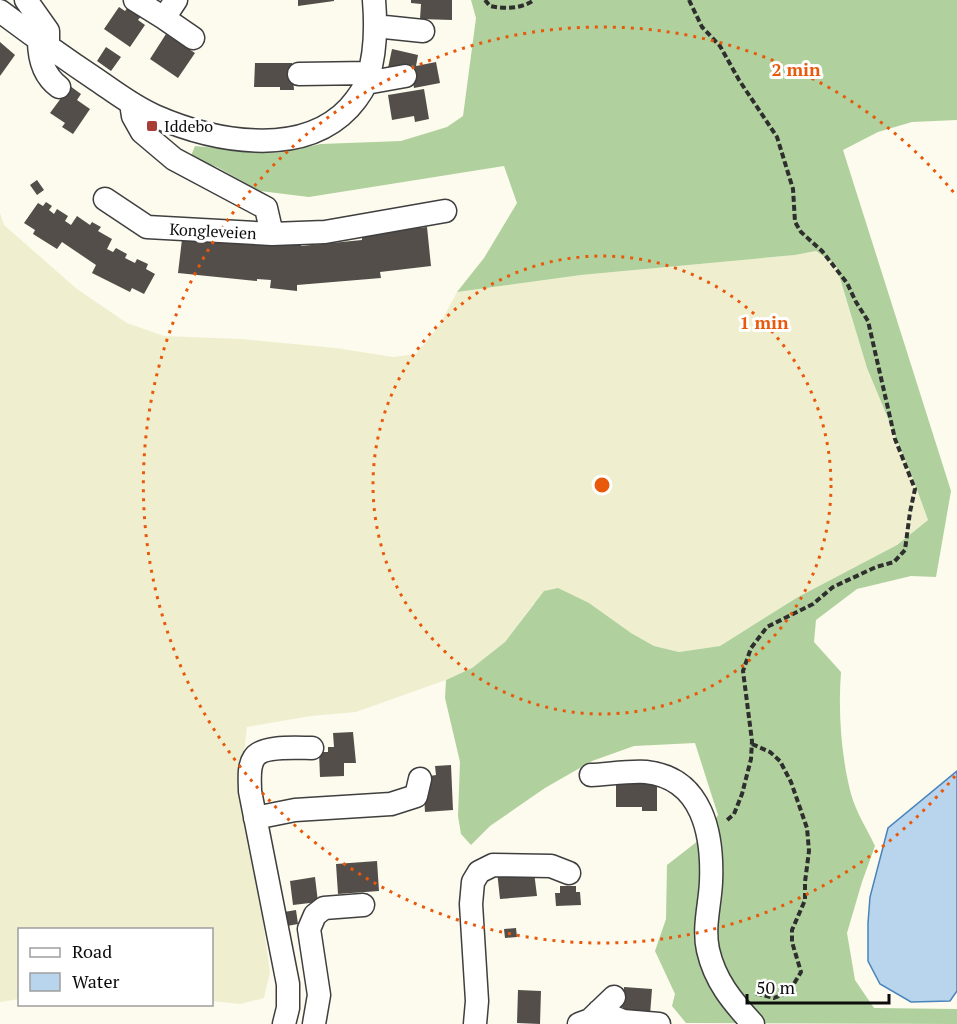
<svg xmlns="http://www.w3.org/2000/svg" width="957" height="1024" font-family="'PT Serif',serif">
<style>
.farmland{fill:#efefd0}
.forest{fill:#b0d19d}
.water{fill:#b8d5ed;stroke:#4983bb;stroke-width:1.5}
.building{fill:#534e4a}
.lines{fill:none;stroke-linecap:round;stroke-linejoin:round}
.minor-casing{stroke:#3f3f3f;stroke-width:25}
.path{stroke:#2e2e2e;stroke-width:4;stroke-dasharray:6 3;stroke-linecap:butt}
.minor{stroke:#fff;stroke-width:22}
.ring{fill:none;stroke:#e8590c;stroke-width:3;stroke-dasharray:3 6}
.poi-dot{fill:#a93c37;stroke:#fff;stroke-width:2}
.labels{text-anchor:middle;stroke-width:6;stroke-linejoin:round;paint-order:stroke}
.poi-label{font-size:16px;fill:#0c0c0c;stroke:#fff;text-anchor:start}
.street-label{font-size:16px;fill:#0c0c0c;stroke:#fff}
.centre{fill:#e8590c;stroke:#fff;stroke-width:3}
.ring-label{font-size:18px;text-anchor:middle;font-weight:bold;fill:#e8590c;stroke:#fff;stroke-width:6;stroke-linejoin:round;paint-order:stroke}
</style>
<rect width="100%" height="100%" fill="#fdfbed"/>
<path class="farmland" d="M 0,213 L 4,225 L 77,289 L 127,323 L 164,336 L 241,339 L 336,348 L 393,357 L 416,354 L 439,326 L 457,292 L 581,275 L 795,255 L 816,251 L 836,265 L 867,368 L 912,476 L 928,520 L 897,545 L 798,597 L 720,646 L 679,652 L 654,646 L 631,633 L 534,603 L 505,642 L 472,668 L 446,680 L 356,712 L 311,716 L 247,727 L 242,771 L 270,972 L 264,998 L 240,1004 L 212,1001 L 212,930 L 20,930 L 19,999 L 0,1002 Z"/>
<path class="forest" d="M 471,0 L 957,0 L 957,120 L 912,122 L 878,132 L 843,150 L 951,491 L 936,577 L 911,576 L 857,589 L 816,620 L 814,642 L 841,672 C 838,711 841,756 851,794 C 856,812 867,829 875,846 L 862,882 L 847,933 L 855,980 L 874,1008 L 957,1009 L 957,1024 L 686,1023 L 672,1006 L 675,994 L 655,951 L 666,919 L 667,865 L 703,837 L 718,815 L 695,743 L 634,746 L 592,761 L 545,788 L 490,826 L 471,845 L 461,834 L 458,816 L 460,762 L 445,698 L 446,680 L 472,668 L 505,642 L 544,591 L 558,588 L 589,603 L 631,633 L 654,646 L 679,652 L 720,646 L 798,597 L 897,545 L 928,520 L 912,476 L 867,368 L 836,265 L 816,251 L 795,255 L 581,275 L 457,292 L 484,258 L 517,203 L 504,166 L 309,197 L 260,191 L 217,167 L 190,158 L 195,146 L 277,153 L 321,144 L 401,141 L 447,127 L 463,116 L 476,18 Z"/>
<path class="water" d="M 957,771 L 957,991 L 950,1001 L 911,1002 L 880,984 L 868,961 L 868,923 L 870,897 L 888,828 Z"/>
<path class="building" d="M 298,0 L 334,0 L 334,1 L 298,6 Z
M 411,0 L 452,0 L 452,20 L 420,19 L 421,4 L 411,3 Z
M 129,6 L 142,15 L 138,20 L 145,25 L 130,47 L 104,29 L 119,7 L 125,11 Z
M 166,34 L 195,53 L 178,78 L 150,59 Z
M 0,42 L 15,55 L 0,76 Z
M 106,47 L 121,57 L 111,71 L 97,61 Z
M 392,49 L 418,55 L 416,66 L 436,62 L 440,83 L 414,88 L 410,67 L 414,66 L 403,64 L 402,71 L 388,68 Z
M 255,63 L 292,63 L 294,90 L 280,90 L 280,87 L 254,87 Z
M 70,86 L 81,94 L 77,100 L 90,109 L 73,134 L 62,127 L 65,123 L 50,113 Z
M 424,89 L 429,119 L 415,122 L 414,116 L 392,120 L 388,95 Z
M 37,180 L 44,190 L 37,195 L 30,185 Z
M 46,202 L 52,206 L 49,210 L 54,214 L 57,209 L 68,216 L 65,221 L 71,225 L 77,216 L 90,225 L 92,222 L 101,227 L 98,231 L 112,239 L 107,249 L 113,252 L 116,248 L 127,254 L 125,258 L 135,263 L 137,259 L 148,264 L 146,269 L 155,274 L 144,294 L 132,288 L 130,292 L 92,273 L 96,265 L 62,242 L 57,249 L 33,234 L 35,230 L 24,223 L 38,203 L 43,206 Z
M 427,227 L 431,266 L 380,272 L 381,278 L 297,285 L 297,291 L 270,288 L 271,280 L 257,279 L 257,281 L 178,273 L 183,231 L 302,243 L 301,246 L 362,240 L 362,234 Z
M 353,732 L 356,763 L 344,763 L 344,776 L 320,777 L 319,752 L 328,752 L 328,747 L 334,747 L 333,733 Z
M 451,765 L 453,810 L 425,812 L 423,777 L 436,775 L 435,766 Z
M 616,782 L 657,782 L 657,811 L 642,811 L 642,807 L 616,807 Z
M 377,861 L 379,891 L 338,894 L 336,864 Z
M 497,871 L 534,872 L 537,896 L 500,899 Z
M 315,877 L 318,902 L 293,905 L 290,881 Z
M 560,886 L 576,886 L 576,892 L 580,892 L 581,905 L 556,906 L 555,893 L 560,893 Z
M 296,910 L 298,924 L 287,926 L 284,912 Z
M 516,928 L 517,937 L 505,938 L 504,929 Z
M 624,987 L 652,989 L 650,1015 L 623,1013 L 623,1007 L 620,1007 L 621,994 L 624,994 Z
M 518,990 L 541,991 L 540,1024 L 517,1023 Z"/>
<g class="lines">
<defs>
<path id="minor" d="M 26,0 L 48,31 L 48,47
M 135,0 L 164,18 L 176,0
M 0,11 C 32,35 64,58 97,80 C 116,93 134,107 155,116 C 212,141 301,159 349,108 C 357,99 365,89 368,77 C 376,53 376,25 374,0
M 164,18 L 193,38
M 375,26 L 423,31
M 39,40 C 39,58 44,76 59,87
M 299,74 L 369,73
M 366,83 L 405,76
M 105,199 L 147,227 L 272,234 L 266,208 L 174,159 L 142,132 L 133,116 L 131,103
M 272,234 L 325,232 L 445,211
M 591,775 C 609,774 629,771 646,772 C 703,778 713,835 711,882 C 710,905 703,927 708,950 C 715,981 732,1001 753,1024
M 255,818 L 295,810 L 391,804 L 416,796 L 420,779
M 599,1011 L 623,1021 L 659,1024
M 284,1024 L 288,1008 L 288,984 L 250,791 C 250,781 248,767 254,758 C 262,745 298,748 312,748
M 314,1024 L 319,995 L 309,929 L 315,915 L 324,908 L 363,905
M 475,1024 L 477,1001 L 471,904 L 473,882 L 479,872 L 493,865 L 551,866 L 569,873
M 579,1024 L 590,1020 L 614,997"/>
</defs>
<use href="#minor" class="minor-casing"/>
<path class="path" d="M 485,0 L 490,6 C 504,9 522,9 534,0
M 689,0 L 702,27 L 720,46 L 739,80 L 777,137 L 793,189 L 795,222 L 801,232 L 822,251 L 847,283 L 856,302 L 868,321 L 895,439 L 915,489 L 910,512 L 905,550 L 894,562 L 876,567 L 833,587 L 813,604 L 767,627 L 751,648 L 743,671 L 752,741 L 751,759 L 742,794 L 734,814 L 726,821
M 752,744 L 770,752 L 780,761 L 791,782 L 807,828 L 809,851 L 805,882 L 805,900 L 792,930 L 792,942 L 801,972 L 789,992 L 774,998 L 754,993"/>
<use href="#minor" class="minor"/>
</g>
<g class="ring">
<circle cx="602" cy="485" r="229"/>
<path d="M955 776A458 458 0 1 1 955 194"/>
</g>
<rect class="poi-dot" x="146" y="120" width="12" height="12" rx="3"/>
<g class="labels">
<g class="poi-label">
<text x="164" y="132">Iddebo</text>
</g>
<g class="street-label">
<text transform="translate(213 231) rotate(3)" y="6">Kongleveien</text>
</g>
</g>
<circle cx="602" cy="485" r="9" class="centre"/>
<g class="ring-label">
<text x="796" y="76">2 min</text>
<text x="764" y="329">1 min</text>
</g>
<rect x="18" y="928" width="195" height="78" fill="#ffffff" stroke="#9e9e9e" stroke-width="1.5"/>
<rect x="30" y="948" width="30" height="9" fill="#ffffff" stroke="#9e9e9e" stroke-width="1.5"/>
<text x="72" y="958" font-size="18" fill="#0c0c0c">Road</text>
<rect x="30" y="973" width="30" height="18" fill="#b8d5ed" stroke="#9e9e9e" stroke-width="1.5"/>
<text x="72" y="988" font-size="18" fill="#0c0c0c">Water</text>
<path d="M747 994v9h142v-9" fill="none" stroke="#0c0c0c" stroke-width="3"/>
<text x="756" y="994" font-size="18" fill="#0c0c0c" stroke="#ffffff" stroke-width="4.5" paint-order="stroke">50 m</text>
</svg>
